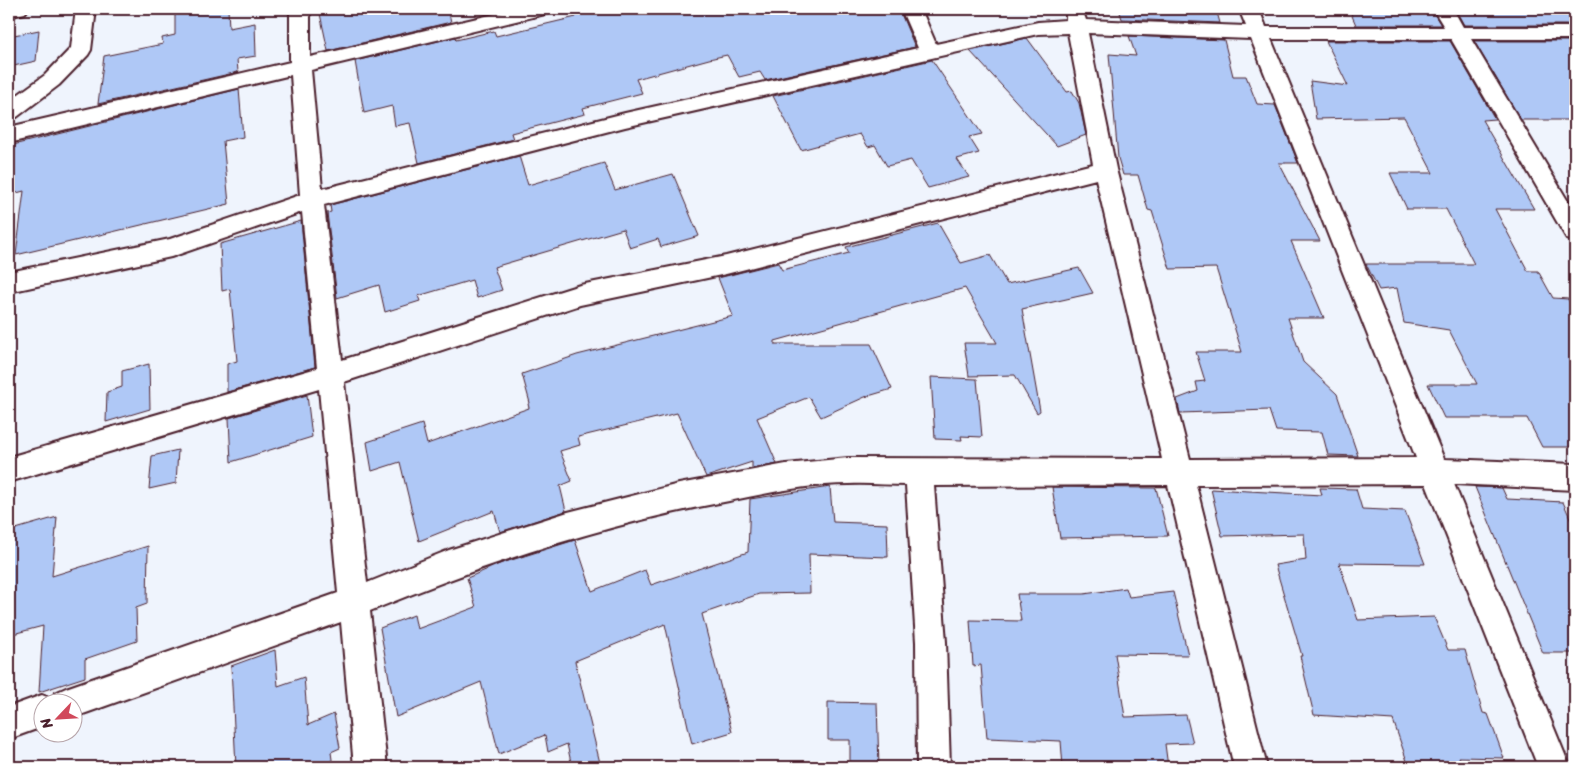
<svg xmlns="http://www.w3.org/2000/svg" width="1584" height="776" font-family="Sriracha,sans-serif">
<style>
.building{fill:#afc8f6;stroke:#4a1f2b}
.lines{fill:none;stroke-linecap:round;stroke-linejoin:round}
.minor-casing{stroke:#4a1f2b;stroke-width:4}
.minor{fill:#fff;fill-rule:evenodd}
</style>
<rect width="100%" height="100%" fill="#eff4fd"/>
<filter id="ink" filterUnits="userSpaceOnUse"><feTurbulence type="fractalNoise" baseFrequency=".02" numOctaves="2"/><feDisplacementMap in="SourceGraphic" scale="10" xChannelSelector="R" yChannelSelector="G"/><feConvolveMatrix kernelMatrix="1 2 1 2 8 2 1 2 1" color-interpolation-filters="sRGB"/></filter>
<g filter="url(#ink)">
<path class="building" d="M 192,9 L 228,9 L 229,28 L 255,23 L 256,56 L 237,59 L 238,72 L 98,104 L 104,56 L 163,44 L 162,38 L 175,35 L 175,12 Z
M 319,9 L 448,9 L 451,22 L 328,51 Z
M 594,9 L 899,9 L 915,47 L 765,80 L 760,72 L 739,77 L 727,55 L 709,59 L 636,79 L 642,93 L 583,108 L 585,114 L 511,133 L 513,139 L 419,163 L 410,123 L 395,126 L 392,106 L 364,113 L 355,61 L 455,37 L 456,40 L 494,31 L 496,36 L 576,17 L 574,13 Z
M 1119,9 L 1216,9 L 1220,23 L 1122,19 Z
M 1349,9 L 1431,9 L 1441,25 L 1356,25 Z
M 1455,9 L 1575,9 L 1575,25 L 1464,25 Z
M 39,30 L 36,61 L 9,67 L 9,36 Z
M 1129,36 L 1224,40 L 1233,76 L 1246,76 L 1257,104 L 1275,105 L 1298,163 L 1279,163 L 1320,241 L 1291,241 L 1324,318 L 1288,318 L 1303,362 L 1337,394 L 1358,456 L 1328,455 L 1322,432 L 1276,431 L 1269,410 L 1180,413 L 1177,399 L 1198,391 L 1196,382 L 1205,381 L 1196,352 L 1242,352 L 1216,268 L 1170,269 L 1152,211 L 1148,210 L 1138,175 L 1123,175 L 1118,158 L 1109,54 L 1136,56 Z
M 1027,38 L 1067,92 L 1072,91 L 1079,103 L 1086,135 L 1057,146 L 970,51 Z
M 1326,41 L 1450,41 L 1495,119 L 1482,120 L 1534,209 L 1495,209 L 1528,271 L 1538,271 L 1553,298 L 1568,299 L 1575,312 L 1575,447 L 1542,447 L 1527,418 L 1444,418 L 1428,384 L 1477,384 L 1449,330 L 1404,323 L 1397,288 L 1379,290 L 1366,264 L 1474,264 L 1446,209 L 1407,209 L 1390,173 L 1433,173 L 1404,117 L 1316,119 L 1310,81 L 1348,86 Z
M 1474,41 L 1575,41 L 1575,120 L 1521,120 Z
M 932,60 L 982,134 L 969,137 L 979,153 L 957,159 L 969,177 L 928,188 L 911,160 L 887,166 L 875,145 L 868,147 L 860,134 L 801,150 L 773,96 Z
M 239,89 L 243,137 L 223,141 L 229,204 L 16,255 L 24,191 L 9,195 L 9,146 Z
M 519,156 L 528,185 L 604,163 L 615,190 L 673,174 L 699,236 L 661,247 L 658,239 L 630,248 L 623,229 L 494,267 L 502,290 L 477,298 L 472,280 L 418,296 L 420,301 L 385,312 L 379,285 L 337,298 L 327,213 L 331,212 L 330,205 Z
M 301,221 L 315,367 L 227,392 L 227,364 L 237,361 L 230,289 L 222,291 L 220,244 Z
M 938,223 L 961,263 L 990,255 L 1007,284 L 1079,268 L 1093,293 L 1022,309 L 1040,411 L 1037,413 L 1015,375 L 969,376 L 964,343 L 997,343 L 965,288 L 775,341 L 775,344 L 871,344 L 892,389 L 865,397 L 821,417 L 809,397 L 757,418 L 777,464 L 752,469 L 752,462 L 706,477 L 677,413 L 578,437 L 580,445 L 560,451 L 572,481 L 560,486 L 566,511 L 500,532 L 494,511 L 419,541 L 400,462 L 372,471 L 367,442 L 422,424 L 427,444 L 529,408 L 528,404 L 530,403 L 522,374 L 577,355 L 733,316 L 718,278 L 778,263 L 782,270 L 849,253 L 846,247 Z
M 149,364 L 150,409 L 106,422 L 107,392 L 122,387 L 122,371 Z
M 931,377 L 977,379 L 982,437 L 961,436 L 962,440 L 935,439 Z
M 307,395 L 312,437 L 231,462 L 229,418 Z
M 178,450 L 176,483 L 149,489 L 152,456 Z
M 830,487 L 833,522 L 887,524 L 888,557 L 809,554 L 810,593 L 759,594 L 702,614 L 732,732 L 692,744 L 665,624 L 575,661 L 601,767 L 572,767 L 567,744 L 548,752 L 545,735 L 499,754 L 481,682 L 396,717 L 380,628 L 414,615 L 417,629 L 476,607 L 467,578 L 502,563 L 575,540 L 592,591 L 645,570 L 651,585 L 748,552 L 750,499 Z
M 1052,487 L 1156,488 L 1168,536 L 1060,538 Z
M 1475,487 L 1502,488 L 1507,499 L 1563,502 L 1575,529 L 1575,653 L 1543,653 Z
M 1320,488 L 1356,489 L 1362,509 L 1405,511 L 1425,564 L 1339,563 L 1358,620 L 1434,617 L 1448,650 L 1465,650 L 1483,713 L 1488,714 L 1504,758 L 1459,757 L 1463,767 L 1409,767 L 1393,720 L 1314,715 L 1300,656 L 1302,656 L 1275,565 L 1306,560 L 1304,534 L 1222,536 L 1211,489 L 1322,495 Z
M 57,517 L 52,576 L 148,546 L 147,604 L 136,608 L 137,641 L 85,659 L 85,677 L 39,692 L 43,626 L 9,635 L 9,531 Z
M 1126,588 L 1129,597 L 1173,592 L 1188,655 L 1115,654 L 1125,717 L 1186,715 L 1193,743 L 1165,744 L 1168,767 L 1063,767 L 1061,741 L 987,738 L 981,665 L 973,666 L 970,620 L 1021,621 L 1017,594 L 1084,594 Z
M 275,650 L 278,686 L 304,677 L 308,725 L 334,714 L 340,748 L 331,752 L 333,767 L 236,767 L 231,666 Z
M 828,702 L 877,703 L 879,767 L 850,767 L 850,740 L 828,740 Z"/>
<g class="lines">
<defs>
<path id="minor" d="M 9,9 L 28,9 L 25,13 L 9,17 Z
M 76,9 L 96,9 L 91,50 L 88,55 L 59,85 L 17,117 L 9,119 L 9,101 L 45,75 L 71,48 Z
M 290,9 L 310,9 L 310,57 L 516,9 L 551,9 L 548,13 L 541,15 L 311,70 L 322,189 L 625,113 L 918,48 L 901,9 L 921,9 L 936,44 L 1038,22 L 1066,20 L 1066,9 L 1082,9 L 1086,20 L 1246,26 L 1239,9 L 1259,9 L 1266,27 L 1444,27 L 1433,9 L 1453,9 L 1463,27 L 1575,27 L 1575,39 L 1471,39 L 1575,213 L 1575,242 L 1567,239 L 1451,39 L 1271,39 L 1444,459 L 1575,464 L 1575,490 L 1454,484 L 1570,767 L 1538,767 L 1426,484 L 1196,485 L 1267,767 L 1234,767 L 1168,485 L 934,486 L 946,642 L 950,767 L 917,767 L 916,642 L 906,485 C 887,485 868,483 849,484 C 808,484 768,493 729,501 C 605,524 486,563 370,611 L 387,767 L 354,767 L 341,622 L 72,718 L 72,704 L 42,704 L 42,727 L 9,739 L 9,707 L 42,695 L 52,699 L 55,693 L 66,688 L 338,593 L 319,389 L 9,482 L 9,457 L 317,368 L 302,212 L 171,257 L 9,292 L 9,272 L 170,239 L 300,195 L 291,75 L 9,143 L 9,127 L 290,62 ZM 1068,33 L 1093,164 L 726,256 L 580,285 L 342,360 L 324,205 L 625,127 L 1038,34 ZM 1088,33 L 1251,39 L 1416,458 L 1190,459 L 1116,169 ZM 1096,179 L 1162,459 L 848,458 L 786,464 L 679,484 L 568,512 L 449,550 L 367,583 L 344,382 L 580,305 L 726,274 Z"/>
</defs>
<use href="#minor" class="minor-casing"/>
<use href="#minor" class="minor"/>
</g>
</g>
<rect width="1584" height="776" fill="none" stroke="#fff" stroke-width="30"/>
<rect x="15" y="15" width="1554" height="746" fill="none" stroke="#4a1f2b" stroke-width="2" filter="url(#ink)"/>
<g transform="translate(58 718) rotate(245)"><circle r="24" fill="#ffffff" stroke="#b7a5aa"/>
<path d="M0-4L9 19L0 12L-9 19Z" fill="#d1495b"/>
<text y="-8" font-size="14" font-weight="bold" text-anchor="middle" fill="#4a1f2b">N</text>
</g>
</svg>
